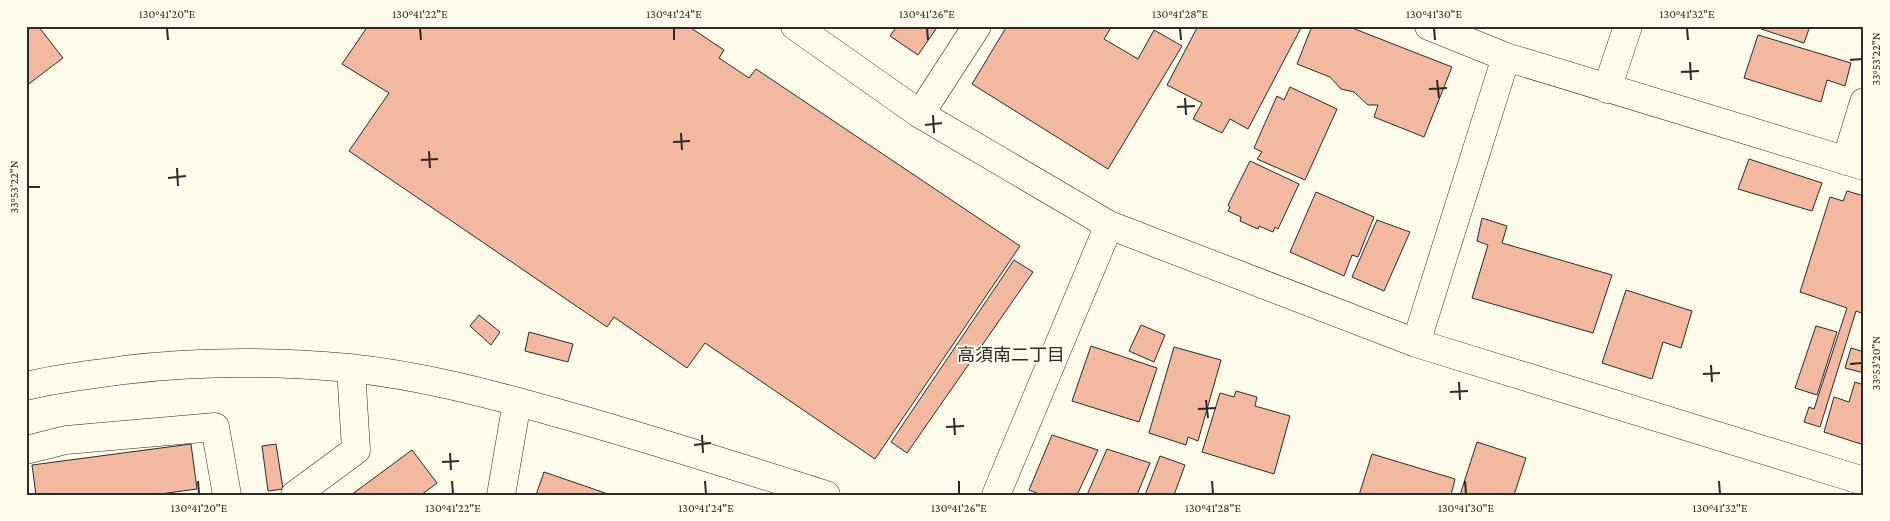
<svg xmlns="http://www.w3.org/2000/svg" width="1890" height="521" font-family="'Crimson Pro','Noto Sans JP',serif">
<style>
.building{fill:#f2b8a0;stroke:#2b2b2b}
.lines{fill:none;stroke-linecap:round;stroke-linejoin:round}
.minor-casing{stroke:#2b2b2b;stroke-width:29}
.minor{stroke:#fdfbea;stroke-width:28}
.ticks{fill:none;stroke:#2b2b2b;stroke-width:2}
.labels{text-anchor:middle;stroke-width:4;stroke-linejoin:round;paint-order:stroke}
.neighbourhood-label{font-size:18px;fill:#2b2b2b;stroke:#fdfbea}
.neatline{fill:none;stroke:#2b2b2b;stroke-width:2}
.ticks-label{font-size:12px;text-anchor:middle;fill:#2b2b2b}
</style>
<rect width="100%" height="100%" fill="#fdfbea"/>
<path class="building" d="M 26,26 L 38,26 L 63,58 L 26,86 Z
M 368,26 L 688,26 L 724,50 L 719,58 L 749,78 L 756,69 L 1020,246 L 875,459 L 705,343 L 687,368 L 614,317 L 607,327 L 349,151 L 389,93 L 342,64 Z
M 897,26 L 938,26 L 918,55 L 890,36 Z
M 1007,26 L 1088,26 L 1091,29 L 1093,26 L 1112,26 L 1104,39 L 1138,59 L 1154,30 L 1182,46 L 1108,169 L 972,84 Z
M 1198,26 L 1302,26 L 1248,129 L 1230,119 L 1222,133 L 1193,119 L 1202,103 L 1167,85 Z
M 1312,26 L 1347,26 L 1452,67 L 1424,137 L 1374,117 L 1378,105 L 1368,105 L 1354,92 L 1341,89 L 1330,77 L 1297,64 Z
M 1762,26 L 1810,26 L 1804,43 L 1761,29 Z
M 1758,35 L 1851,63 L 1845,86 L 1827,80 L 1821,102 L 1744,78 Z
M 1290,87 L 1337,109 L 1305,180 L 1257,159 L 1262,152 L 1254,148 L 1277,96 L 1284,100 Z
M 1749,159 L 1822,183 L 1812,211 L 1738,189 Z
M 1250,161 L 1299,184 L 1278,229 L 1275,227 L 1273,232 L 1259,226 L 1258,229 L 1240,221 L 1241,217 L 1228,211 L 1230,207 L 1228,205 Z
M 1847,191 L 1864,196 L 1864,314 L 1856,311 L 1820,427 L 1804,422 L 1809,407 L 1814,409 L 1847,308 L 1800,292 L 1830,197 L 1843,201 Z
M 1316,192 L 1374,217 L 1358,257 L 1352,255 L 1344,276 L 1290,252 Z
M 1482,218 L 1507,226 L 1502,243 L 1612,275 L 1593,333 L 1472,298 L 1488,245 L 1477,241 Z
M 1377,220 L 1410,232 L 1384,291 L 1352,277 Z
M 1014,260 L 1033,272 L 907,453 L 891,442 Z
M 1626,290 L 1692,311 L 1681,348 L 1663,342 L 1652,379 L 1602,363 Z
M 479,315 L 500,332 L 491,345 L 470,326 Z
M 1141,325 L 1165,335 L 1154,362 L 1129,351 Z
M 1816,326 L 1837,332 L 1817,395 L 1795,388 Z
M 529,332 L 573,344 L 568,362 L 525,351 Z
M 1091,346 L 1157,368 L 1139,422 L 1072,401 Z
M 1174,347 L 1221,360 L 1198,441 L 1188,437 L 1186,445 L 1149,433 Z
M 1851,348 L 1864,352 L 1864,373 L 1845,368 Z
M 1855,382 L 1864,385 L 1864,445 L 1824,432 L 1834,397 L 1849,402 Z
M 1236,391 L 1257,397 L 1255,406 L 1290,416 L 1274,474 L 1202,452 L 1220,393 L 1234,397 Z
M 1052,435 L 1098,450 L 1077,495 L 1042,495 L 1029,490 Z
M 1477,442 L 1526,458 L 1514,495 L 1460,495 Z
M 191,444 L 197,489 L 153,495 L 36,495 L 32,465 Z
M 276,444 L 283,489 L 268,491 L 262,446 Z
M 1107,449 L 1150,463 L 1137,495 L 1087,495 Z
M 412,450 L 437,483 L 421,495 L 351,495 Z
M 1372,454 L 1455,479 L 1451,495 L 1359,495 Z
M 1160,456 L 1185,465 L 1174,495 L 1145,495 Z
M 544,472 L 611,495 L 536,495 Z"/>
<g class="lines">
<defs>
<path id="minor" d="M 795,26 L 920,114 L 1109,225 L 1416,343 L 1864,481
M 1429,26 L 1506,57 L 1864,166
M 1607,89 L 1628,26
M 920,114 L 977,26
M 1846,161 L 1864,102
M 1416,343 L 1506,57
M 26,386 C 58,378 91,375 124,370 C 199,361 274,361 349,368 C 418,375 487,393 554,412 C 645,437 735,466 826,495
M 26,450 L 66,440 L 215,427 L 227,495
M 295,495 L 356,450 L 351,369
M 501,495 L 517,402
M 996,495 L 1109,225"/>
</defs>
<use href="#minor" class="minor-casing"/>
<use href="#minor" class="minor"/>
</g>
<path class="ticks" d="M 167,28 L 168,40M 420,28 L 421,40M 674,28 L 674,40M 927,28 L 928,40M 1180,28 L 1181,40M 1434,28 L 1435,40M 1687,28 L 1688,40M 1850,60 L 1862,59M 1690,62 L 1691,80M 1681,72 L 1699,71M 1437,80 L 1439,98M 1429,89 L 1447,88M 1185,98 L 1186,115M 1177,107 L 1195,106M 933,115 L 934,133M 925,125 L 942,123M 681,133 L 682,150M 673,142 L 690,141M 429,151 L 430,168M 421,160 L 438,159M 177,168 L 178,186M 168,178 L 186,176M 28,187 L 40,187M 1850,364 L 1862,363M 1711,365 L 1712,382M 1703,374 L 1720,373M 1459,382 L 1460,400M 1450,392 L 1468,391M 1206,400 L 1208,418M 1198,409 L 1216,408M 954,418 L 955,435M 946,427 L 964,426M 702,435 L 703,453M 694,445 L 711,443M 450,453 L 451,470M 442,462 L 459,461M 198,481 L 199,494M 452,481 L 453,494M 705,481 L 706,494M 959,481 L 959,494M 1212,481 L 1213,494M 1465,481 L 1466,494M 1719,481 L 1720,494"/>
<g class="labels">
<g class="neighbourhood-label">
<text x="1011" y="361">高須南二丁目</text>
</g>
</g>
<rect width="1890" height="521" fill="none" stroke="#fdfbea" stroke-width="55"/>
<rect x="28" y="28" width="1834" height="466" class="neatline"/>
<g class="ticks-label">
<text x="167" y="18">130°41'20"E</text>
<text x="420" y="18">130°41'22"E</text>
<text x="674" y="18">130°41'24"E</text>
<text x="927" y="18">130°41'26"E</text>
<text x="1180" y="18">130°41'28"E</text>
<text x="1434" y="18">130°41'30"E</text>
<text x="1687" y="18">130°41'32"E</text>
<text transform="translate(1876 59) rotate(-90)" y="4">33°53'22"N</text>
<text transform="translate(14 187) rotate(-90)" y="4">33°53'22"N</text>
<text transform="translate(1876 363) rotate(-90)" y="4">33°53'20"N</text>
<text x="199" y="512">130°41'20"E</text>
<text x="453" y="512">130°41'22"E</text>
<text x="706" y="512">130°41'24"E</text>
<text x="959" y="512">130°41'26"E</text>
<text x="1213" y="512">130°41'28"E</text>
<text x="1466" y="512">130°41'30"E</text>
<text x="1720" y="512">130°41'32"E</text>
</g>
</svg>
